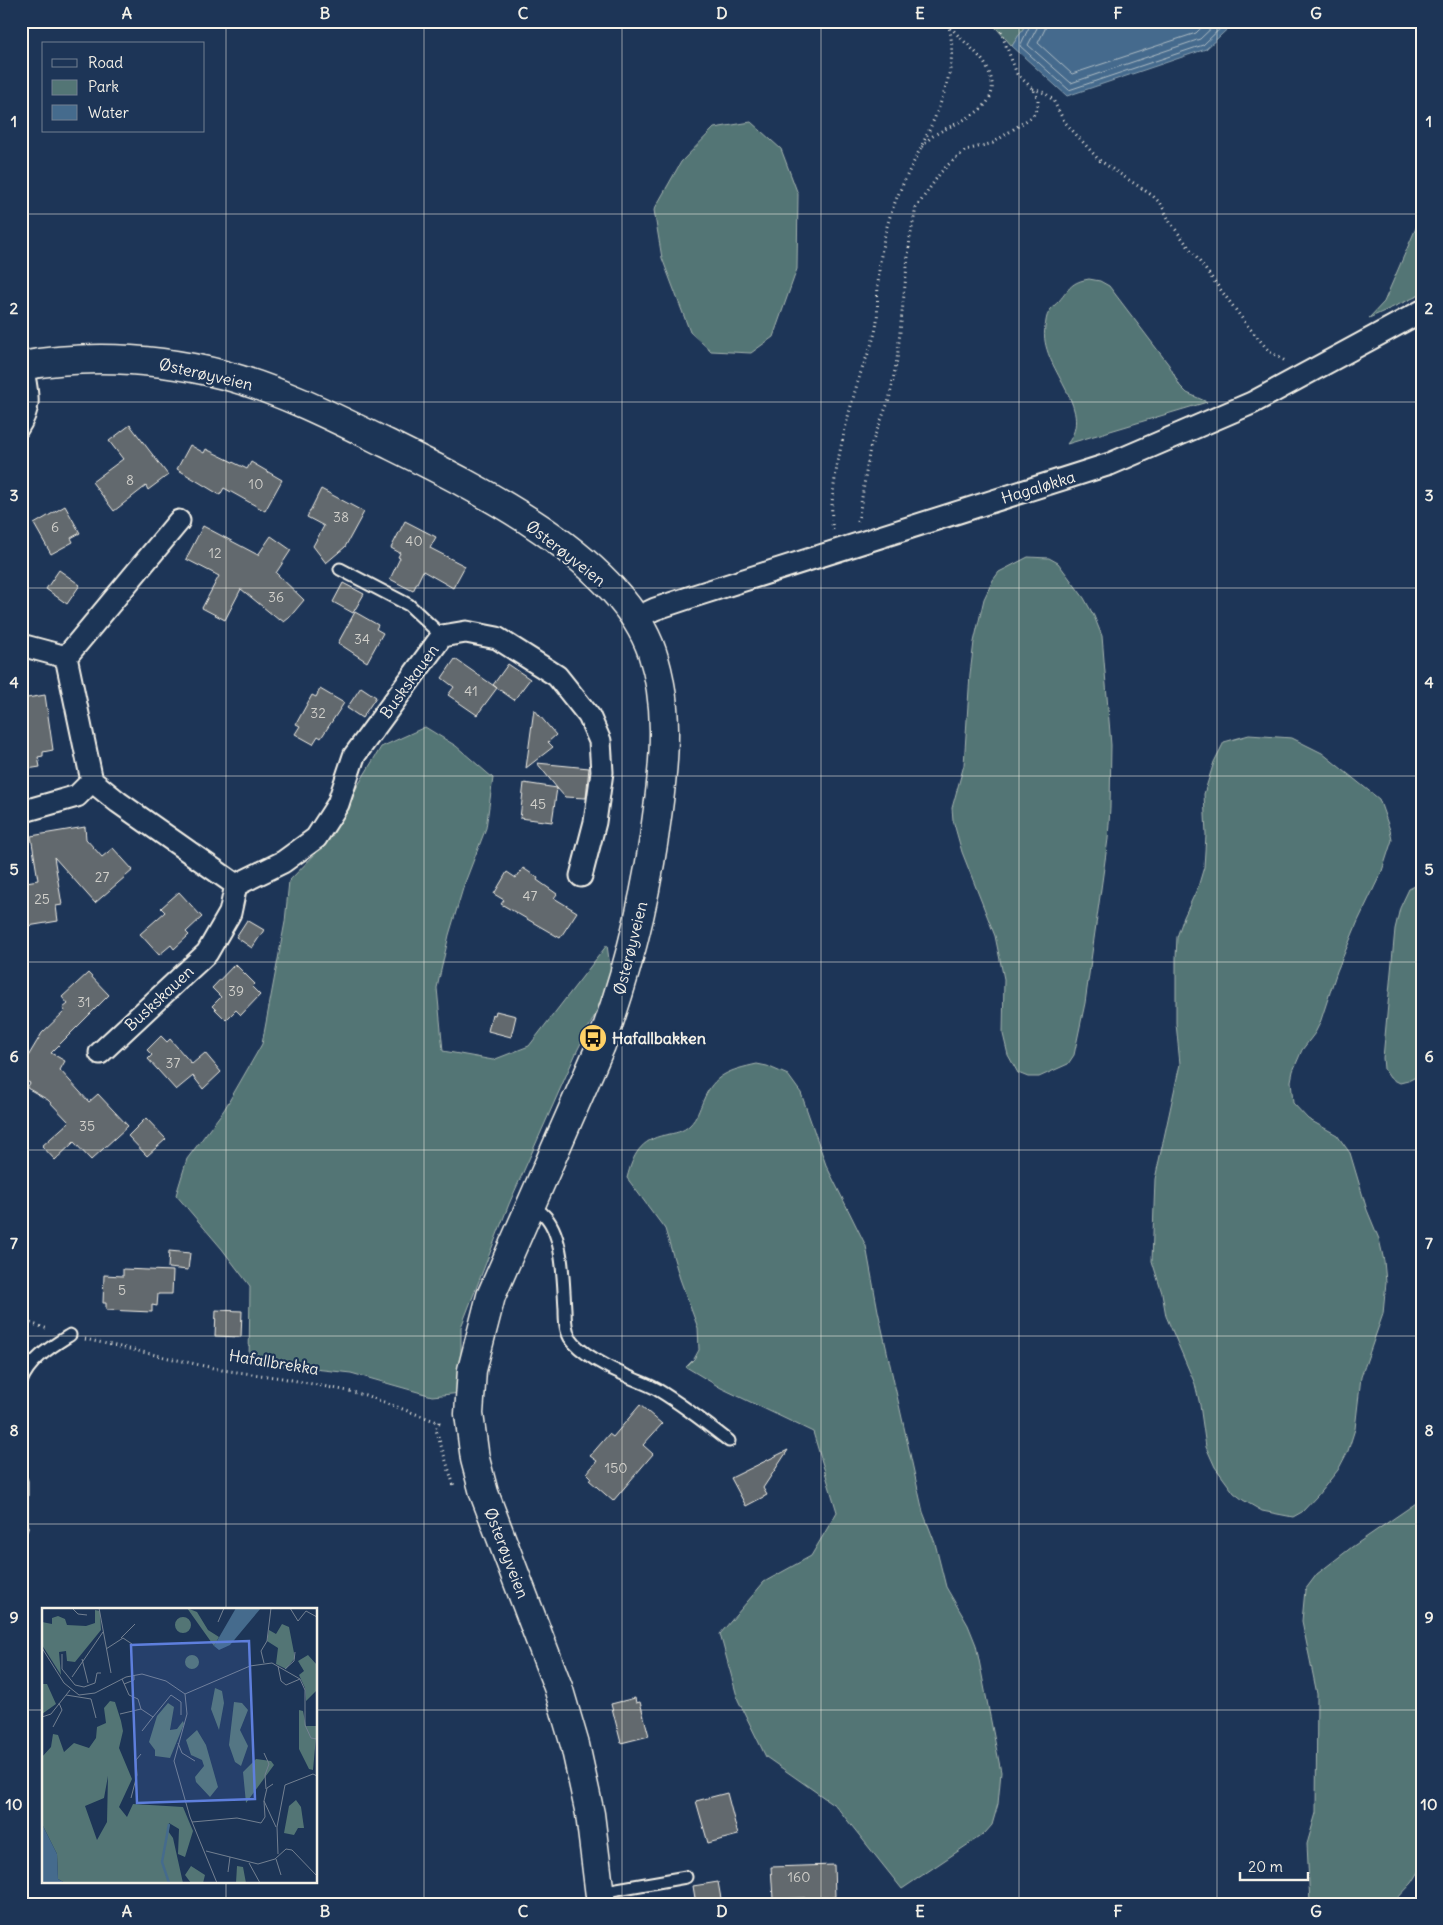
<svg xmlns="http://www.w3.org/2000/svg" width="1443" height="1925" font-family="Delius,sans-serif">
<style>
.green{fill:#537575;stroke:#a4b3ae}
.water{fill:#456b8d;stroke:#8ba1b1}
.lines{fill:none;stroke-linecap:round;stroke-linejoin:round}
.shore{stroke:#aebbc4;stroke-width:1}
.building{fill:#62696e;stroke:#f4f1e8}
.lane-casing{stroke:#f4f1e8;stroke-width:15}
.street-casing{stroke:#f4f1e8;stroke-width:25}
.secondary-casing{stroke:#f4f1e8;stroke-width:31}
.path{stroke:#f4f1e8;stroke-width:3;stroke-dasharray:1 4;stroke-linecap:butt}
.lane{stroke:#1d3557;stroke-width:11}
.street{stroke:#1d3557;stroke-width:21}
.secondary{stroke:#1d3557;stroke-width:28}
.grid{fill:none;stroke:#f4f1e8;stroke-width:1;stroke-opacity:0.55}
.labels{text-anchor:middle;stroke-width:4.5;stroke-linejoin:round;paint-order:stroke}
.number-label{font-size:14px;fill:#d0cfca}
.street-label{font-size:16px;fill:#f4f1e8;stroke:#1d3557}
.poi-label{font-size:16px;font-weight:bold;fill:#f4f1e8;stroke:#1d3557;text-anchor:start}
.inset-river{fill:none;stroke:#456b8d;stroke-width:2.5}
.inset-road{fill:none;stroke:#738091;stroke-width:1}
.view{fill:#5e7fdd;fill-opacity:0.15;stroke:#5e7fdd;stroke-width:2.5}
.inset-edge{fill:none;stroke:#f4f1e8;stroke-width:2.5}
.neatline{fill:none;stroke:#f4f1e8;stroke-width:2}
.grid-label{font-size:16px;text-anchor:middle;font-weight:bold;fill:#f4f1e8}
</style>
<rect width="100%" height="100%" fill="#1d3557"/>
<filter id="ink" filterUnits="userSpaceOnUse"><feTurbulence type="fractalNoise" baseFrequency=".02" numOctaves="2"/><feDisplacementMap in="SourceGraphic" scale="10" xChannelSelector="R" yChannelSelector="G"/><feConvolveMatrix kernelMatrix="1 2 1 2 8 2 1 2 1" color-interpolation-filters="sRGB"/></filter>
<g filter="url(#ink)">
<path class="green" d="M 990,21 L 1028,21 L 1012,46 Z
M 751,122 L 781,149 L 798,194 L 797,269 L 773,337 L 751,353 L 711,351 L 690,332 L 662,258 L 654,210 L 681,162 L 714,128 Z
M 1422,214 L 1422,294 L 1369,318 L 1384,302 Z
M 1089,279 L 1100,281 L 1109,286 L 1169,365 L 1180,386 L 1187,393 L 1207,402 L 1067,444 C 1097,408 1038,367 1045,327 C 1046,322 1046,316 1049,312 C 1051,308 1056,304 1059,301 C 1070,288 1071,282 1089,279 Z
M 1028,557 L 1049,558 L 1058,563 L 1084,598 L 1094,616 L 1102,636 L 1111,745 L 1110,808 L 1108,839 L 1085,1003 L 1074,1055 L 1068,1064 L 1039,1077 L 1028,1077 L 1018,1073 L 1008,1055 L 1003,1034 L 1004,979 L 995,936 L 962,852 L 953,820 L 952,808 L 964,765 L 970,674 L 974,642 L 984,599 L 993,580 L 999,572 Z
M 425,727 L 456,746 L 493,778 L 486,828 L 464,885 L 449,935 L 437,988 L 443,1051 L 493,1060 L 529,1046 L 607,945 L 612,981 L 577,1051 L 509,1204 L 461,1327 L 461,1393 L 432,1396 L 351,1373 L 249,1362 L 250,1286 L 222,1249 L 176,1195 L 187,1159 L 224,1110 L 262,1044 L 285,922 L 289,881 L 319,850 L 381,747 Z
M 1249,735 L 1292,738 L 1322,753 L 1379,799 L 1390,830 L 1392,840 L 1382,871 L 1358,921 L 1337,971 L 1320,1023 L 1315,1033 L 1302,1050 L 1293,1071 L 1291,1081 L 1293,1103 L 1308,1119 L 1337,1135 L 1350,1153 L 1367,1210 L 1379,1239 L 1384,1261 L 1386,1282 L 1383,1314 L 1361,1377 L 1355,1429 L 1348,1451 L 1338,1470 L 1317,1496 L 1302,1512 L 1293,1517 L 1262,1511 L 1243,1500 L 1234,1493 L 1215,1467 L 1206,1447 L 1200,1405 L 1195,1384 L 1166,1316 L 1162,1293 L 1152,1261 L 1155,1179 L 1180,1064 L 1176,1023 L 1176,958 L 1177,937 L 1184,917 L 1198,887 L 1204,867 L 1206,835 L 1204,794 L 1214,762 L 1224,742 Z
M 1419,884 L 1422,884 L 1422,1074 L 1408,1081 L 1400,1083 L 1390,1078 L 1384,1069 L 1383,1058 L 1395,929 L 1400,908 L 1409,889 Z
M 757,1064 L 767,1066 L 788,1075 L 801,1093 L 826,1165 L 866,1246 L 878,1311 L 923,1512 L 935,1543 L 946,1587 L 968,1625 L 976,1645 L 1001,1772 L 998,1804 L 992,1825 L 985,1833 L 902,1889 L 836,1806 L 766,1757 L 738,1700 L 720,1634 L 764,1582 L 811,1556 L 837,1512 L 813,1432 L 721,1388 L 686,1367 L 694,1359 L 699,1350 L 698,1328 L 680,1279 L 665,1229 L 627,1178 C 633,1155 640,1140 665,1135 C 675,1133 683,1132 690,1125 C 697,1118 699,1110 703,1101 C 714,1074 730,1070 757,1064 Z
M 1422,1499 L 1422,1867 L 1412,1883 L 1392,1904 L 1310,1904 L 1307,1844 L 1316,1813 L 1317,1694 L 1302,1621 L 1305,1590 L 1317,1574 L 1352,1547 Z"/>
<path class="water" d="M 1028,21 L 1236,21 L 1206,49 L 1067,96 L 1012,46 Z"/>
<g class="lines">
<path class="shore" d="M 1032,21 L 1020,46 L 1069,90 L 1203,45 L 1228,21
M 1038,21 L 1037,28 L 1028,45 L 1071,83 L 1200,39 L 1219,21
M 1046,21 L 1045,29 L 1038,43 L 1072,74 L 1196,33 L 1208,21"/>
</g>
<path class="building" d="M 130,425 L 168,475 L 148,490 L 146,486 L 114,511 L 92,482 L 123,459 L 109,441 Z
M 190,445 L 204,453 L 206,449 L 247,469 L 251,462 L 282,480 L 265,511 L 224,488 L 220,495 L 177,469 Z
M 321,489 L 364,512 L 345,547 L 326,563 L 313,546 L 324,526 L 307,517 Z
M 65,506 L 80,533 L 71,538 L 73,542 L 51,554 L 34,524 Z
M 405,521 L 436,537 L 430,548 L 465,566 L 453,588 L 423,571 L 413,591 L 390,579 L 400,558 L 398,557 L 400,553 L 391,548 Z
M 203,526 L 258,555 L 271,536 L 291,550 L 276,573 L 304,600 L 289,618 L 284,622 L 280,619 L 279,620 L 241,589 L 225,620 L 202,608 L 219,576 L 186,559 Z
M 59,570 L 80,585 L 67,604 L 46,589 Z
M 343,583 L 364,594 L 353,613 L 333,602 Z
M 355,612 L 378,625 L 376,629 L 383,633 L 367,662 L 338,643 Z
M 455,659 L 497,688 L 477,715 L 448,695 L 454,687 L 442,678 Z
M 508,664 L 530,679 L 514,700 L 493,685 Z
M 361,687 L 376,697 L 362,718 L 347,708 Z
M 320,689 L 344,703 L 321,738 L 318,736 L 313,744 L 295,734 L 300,726 L 296,724 L 312,695 L 316,697 Z
M 45,695 L 53,750 L 43,752 L 43,756 L 38,757 L 40,767 L 21,770 L 21,699 Z
M 534,709 L 556,735 L 548,742 L 553,747 L 526,768 Z
M 537,763 L 589,768 L 586,798 L 565,797 L 557,788 L 552,822 L 520,818 L 524,783 L 557,788 Z
M 85,827 L 86,839 L 102,857 L 113,848 L 133,870 L 95,903 L 54,857 L 62,905 L 56,906 L 58,921 L 28,926 L 21,883 L 38,880 L 31,836 Z
M 523,868 L 538,878 L 537,880 L 557,894 L 554,898 L 577,912 L 560,938 L 501,904 L 504,900 L 494,894 L 507,872 L 516,878 Z
M 179,892 L 202,917 L 186,932 L 189,935 L 174,949 L 171,945 L 159,955 L 140,934 L 165,912 L 161,908 Z
M 247,920 L 264,930 L 252,948 L 236,937 Z
M 235,964 L 255,984 L 252,987 L 260,995 L 241,1015 L 236,1010 L 226,1020 L 212,1006 L 221,997 L 212,988 Z
M 88,973 L 109,995 L 51,1053 L 65,1061 L 60,1070 L 89,1102 L 98,1094 L 128,1126 L 91,1160 L 74,1142 L 55,1160 L 42,1146 L 69,1122 L 48,1100 L 27,1088 L 30,1083 L 24,1080 L 21,1082 L 21,1068 L 42,1033 L 65,1011 L 63,1008 L 68,1004 L 62,997 Z
M 496,1011 L 516,1016 L 511,1037 L 488,1031 L 492,1014 L 495,1015 Z
M 161,1036 L 167,1042 L 170,1039 L 192,1064 L 205,1053 L 221,1072 L 203,1089 L 193,1076 L 176,1090 L 148,1059 L 152,1055 L 147,1050 Z
M 146,1118 L 166,1139 L 147,1156 L 128,1136 Z
M 169,1251 L 190,1253 L 188,1270 L 168,1268 Z
M 123,1269 L 173,1271 L 172,1294 L 158,1294 L 157,1306 L 152,1305 L 152,1312 L 106,1310 L 106,1303 L 103,1303 L 104,1275 L 123,1276 Z
M 216,1310 L 242,1311 L 241,1337 L 215,1336 Z
M 640,1405 L 662,1424 L 643,1445 L 653,1454 L 613,1501 L 589,1480 L 591,1477 L 587,1473 L 597,1461 L 590,1456 L 609,1434 L 613,1437 Z
M 788,1450 L 763,1488 L 767,1495 L 746,1506 L 731,1478 Z
M 635,1698 L 636,1703 L 640,1702 L 649,1736 L 621,1743 L 611,1704 Z
M 727,1793 L 738,1835 L 708,1843 L 696,1801 Z
M 834,1865 L 835,1897 L 773,1899 L 771,1867 Z
M 718,1882 L 722,1904 L 696,1904 L 693,1886 Z"/>
<g class="lines">
<defs>
<path id="lane" d="M 21,432 C 38,406 32,393 27,365
M 340,569 L 409,605 L 442,636
M 530,1206 C 534,1208 540,1211 543,1214 C 564,1233 563,1282 565,1309 C 565,1318 565,1329 570,1338 C 579,1353 611,1369 627,1376 C 637,1381 648,1384 658,1390 C 683,1405 706,1423 729,1441
M 21,1382 C 29,1360 51,1347 70,1335
M 21,1481 L 21,1528
M 600,1892 L 686,1877"/>
<path id="street" d="M 636,618 L 655,609 L 697,595 L 1110,464 L 1252,403 L 1422,311
M 21,645 L 66,657 L 92,781 L 77,796 L 21,812
M 66,657 L 179,521
M 92,781 L 118,802 L 236,885 L 283,862 L 316,838 L 338,804 L 354,756 L 442,636 L 466,632 L 497,638 L 557,676 L 589,716 L 600,741 L 602,772 L 595,822 L 581,876
M 100,1053 L 207,953 L 230,913 L 236,885"/>
<path id="secondary" d="M 21,366 C 89,354 157,358 224,375 C 280,390 333,417 386,443 C 471,485 619,556 652,652 C 669,703 665,756 658,809 C 648,890 629,969 601,1045 L 491,1296 L 472,1370 L 469,1414 L 475,1459 L 484,1493 L 558,1687 L 575,1745 L 590,1814 L 601,1904"/>
</defs>
<use href="#lane" class="lane-casing"/>
<use href="#street" class="street-casing"/>
<use href="#secondary" class="secondary-casing"/>
<path class="path" d="M 1033,89 L 1045,93 L 1053,100 L 1064,121 L 1099,160 L 1153,196 L 1161,204 L 1170,222 L 1247,325 L 1269,351 L 1285,361
M 922,147 C 926,143 930,137 936,134 C 963,118 1009,108 986,66 C 978,51 960,40 950,26
M 858,522 L 870,448 L 889,400 L 897,360 L 910,238 L 916,208 L 941,172 L 949,164 L 966,150 L 993,143 L 1033,116 L 1038,105 L 1038,99 L 1033,89 L 1017,74 L 1002,35 L 999,21
M 833,530 C 826,496 849,409 860,375 C 866,357 875,340 877,321 C 878,310 877,298 878,287 C 879,260 884,231 894,205 C 914,152 968,79 947,21
M 21,1320 L 48,1329
M 85,1339 L 222,1370 L 282,1378 L 348,1391 L 365,1395 L 440,1423
M 439,1422 L 436,1430 L 454,1486"/>
<use href="#lane" class="lane"/>
<use href="#street" class="street"/>
<use href="#secondary" class="secondary"/>
</g>
</g>
<path class="grid" d="M 226,21 L 226,1609M 424,21 L 424,1904M 622,21 L 622,1904M 821,21 L 821,1904M 1019,21 L 1019,1904M 1217,21 L 1217,1904M 21,214 L 1422,214M 21,402 L 1422,402M 21,588 L 1422,588M 21,776 L 1422,776M 21,962 L 1422,962M 21,1150 L 1422,1150M 21,1336 L 1422,1336M 21,1524 L 1422,1524M 21,1710 L 44,1710M 316,1710 L 1422,1710M 226,1881 L 226,1904"/>
<defs>
<symbol id="bus-disc" viewBox="-11 -11 22 22"><circle r="9.5" fill="#ffd166" stroke="#1d3557"/><path d="M-5-6H5V4H4V6H2V4H-2V6H-4V4H-5ZM-3.5-4V0h7V-4ZM-3.5 1.2v1.5H-2V1.2ZM2 1.2v1.5H3.5V1.2Z" fill="#111"/></symbol>
</defs>
<g fill-rule="evenodd">
<use href="#bus-disc" x="577" y="1022" width="32" height="32"/>
</g>
<g class="labels">
<g class="number-label">
<text x="130" y="485">8</text>
<text x="256" y="489">10</text>
<text x="341" y="522">38</text>
<text x="55" y="532">6</text>
<text x="414" y="546">40</text>
<text x="215" y="558">12</text>
<text x="276" y="602">36</text>
<text x="362" y="644">34</text>
<text x="471" y="696">41</text>
<text x="318" y="718">32</text>
<text x="538" y="809">45</text>
<text x="102" y="882">27</text>
<text x="530" y="901">47</text>
<text x="42" y="904">25</text>
<text x="236" y="996">39</text>
<text x="84" y="1007">31</text>
<text x="173" y="1068">37</text>
<text x="87" y="1131">35</text>
<text x="122" y="1295">5</text>
<text x="616" y="1473">150</text>
<text x="799" y="1882">160</text>
</g>
<g class="street-label">
<text transform="translate(206 374) rotate(13)" y="6">Østerøyveien</text>
<text transform="translate(1038 487) rotate(-17)" y="6">Hagaløkka</text>
<text transform="translate(566 553) rotate(38)" y="6">Østerøyveien</text>
<text transform="translate(409 681) rotate(-54)" y="6">Buskskauen</text>
<text transform="translate(630 948) rotate(-76)" y="6">Østerøyveien</text>
<text transform="translate(159 998) rotate(-43)" y="6">Buskskauen</text>
<text transform="translate(274 1362) rotate(9)" y="6">Hafallbrekka</text>
<text transform="translate(507 1553) rotate(69)" y="6">Østerøyveien</text>
</g>
<g class="poi-label">
<text x="612" y="1044">Hafallbakken</text>
</g>
</g>
<g transform="translate(42 1608)">
<rect width="275" height="275" fill="#1d3557"/>
<path d="M 145,0 L 155,4 L 166,22 L 177,29 L 172,38 ZM 53,2 L 58,3 L 59,22 L 33,54 L 25,53 L 24,43 L 17,44 L 19,67 L 0,37 L 0,14 L 10,16 L 10,10 L 16,8 L 23,11 L 25,17 L 44,18 L 53,15 ZM133 17a8 8 0 1 1 16 0a8 8 0 1 1-16 0ZM 240,16 L 247,19 L 253,50 L 244,61 L 234,56 L 236,40 L 225,33 L 227,22 L 234,26 ZM143 54a7 7 0 1 1 14 0a7 7 0 1 1-14 0ZM 266,47 L 275,57 L 275,82 L 264,93 L 263,80 L 257,67 L 262,63 L 256,53 ZM 0,76 L 5,76 L 14,96 L 0,106 ZM 173,80 L 180,83 L 182,95 L 177,122 L 169,101 ZM 68,93 L 73,94 L 79,113 L 81,123 L 77,140 L 90,171 L 77,199 L 85,209 L 91,196 L 141,199 L 151,223 L 143,249 L 136,246 L 137,221 L 127,215 L 126,223 L 131,230 L 141,275 L 23,275 L 16,271 L 15,246 L 0,216 L 0,149 L 9,139 L 11,126 L 16,127 L 22,144 L 32,135 L 47,140 L 54,130 L 55,119 L 64,115 L 62,100 ZM 66,168 L 65,214 L 55,232 L 43,198 L 62,190 ZM 192,94 L 200,95 L 206,102 L 198,122 L 206,138 L 199,158 L 193,154 L 187,137 ZM 126,95 L 132,99 L 128,122 L 135,121 L 141,113 L 142,116 L 128,150 L 113,148 L 113,142 L 107,134 L 115,108 ZM 257,102 L 261,103 L 264,118 L 275,118 L 271,162 L 267,161 L 257,141 ZM 155,122 L 164,137 L 176,179 L 168,189 L 154,174 L 153,169 L 162,158 L 160,152 L 149,147 L 144,132 ZM 214,151 L 229,153 L 232,157 L 204,195 L 201,164 ZM 254,192 L 259,199 L 262,220 L 256,220 L 252,227 L 242,225 L 247,198 ZM 149,258 L 163,267 L 161,275 L 149,275 L 143,267 ZM 195,258 L 201,259 L 204,275 L 194,275 Z" fill="#537575" fill-rule="evenodd"/>
<path d="M 194,0 L 219,0 L 188,37 L 177,42 L 172,38 ZM 0,208 L 0,216 L 15,246 L 16,271 L 23,275 L 0,275 Z" fill="#456b8d"/>
<path class="inset-river" d="M 127,275 L 120,254 L 127,216"/>
<path class="inset-road" d="M 30,0 L 36,6 L 45,7M 57,0 L 69,65M 248,0 L 256,13 L 264,3 L 275,9M 176,14 L 182,0M 79,30 L 93,16M 0,40 L 22,75 L 37,87 L 53,85 L 84,69 L 100,66 L 124,73 L 143,86 L 145,106 L 132,153 L 148,209 L 175,275M 64,41 L 81,30 L 90,36M 20,46 L 20,61 L 33,77 L 42,79 L 53,75 L 55,65 L 59,65M 40,51 L 46,75M 222,55 L 219,43 L 225,33 L 229,0M 236,58 L 239,73 L 244,77 L 258,71M 243,61 L 252,53 L 253,44M 30,69 L 61,24M 82,76 L 92,72 L 92,67M 143,86 L 208,58 L 230,55 L 258,71 L 263,82 L 263,117 L 269,130 L 275,131M 24,87 L 49,91 L 54,110M 99,101 L 111,109 L 129,87 L 139,94 L 139,107M 78,106 L 99,101 L 96,91 L 87,87 L 80,71M 0,109 L 9,106 L 28,82M 11,119 L 20,102 L 17,95M 100,123 L 111,109M 136,135 L 140,145 L 153,153M 222,145 L 227,156 L 223,167 L 224,181M 231,176 L 225,180 L 222,193 L 234,219M 89,190 L 95,167 L 94,152 L 99,146M 150,214 L 195,210 L 219,215 L 223,209 L 222,193M 164,243 L 216,256 L 233,251 L 244,241 L 250,242 L 275,268M 236,246 L 235,219 L 243,177 L 271,166 L 275,168M 234,251 L 239,267M 207,255 L 218,275M 186,264 L 188,249"/>
<path class="view" d="M 207,33 L 213,191 L 95,195 L 89,37 Z"/>
<rect width="275" height="275" class="inset-edge"/>
</g>
<rect width="1443" height="1925" fill="none" stroke="#1d3557" stroke-width="55"/>
<rect x="42" y="42" width="162" height="90" fill="#1d3557" stroke="#738091"/>
<rect x="52" y="59" width="25" height="8" fill="#1d3557" stroke="#738091"/>
<text x="88" y="68" font-size="15" fill="#f4f1e8">Road</text>
<rect x="52" y="80" width="25" height="15" fill="#537575" stroke="#738091"/>
<text x="88" y="92" font-size="15" fill="#f4f1e8">Park</text>
<rect x="52" y="105" width="25" height="15" fill="#456b8d" stroke="#738091"/>
<text x="88" y="118" font-size="15" fill="#f4f1e8">Water</text>
<path d="M1240 1872v8h68v-8" fill="none" stroke="#f4f1e8" stroke-width="2.5"/>
<text x="1248" y="1872" font-size="15" fill="#f4f1e8" stroke="#1d3557" stroke-width="4" paint-order="stroke">20 m</text>
<rect x="28" y="28" width="1388" height="1870" class="neatline"/>
<g class="grid-label">
<text x="127" y="19">A</text>
<text x="325" y="19">B</text>
<text x="523" y="19">C</text>
<text x="722" y="19">D</text>
<text x="920" y="19">E</text>
<text x="1118" y="19">F</text>
<text x="1316" y="19">G</text>
<text x="14" y="127">1</text>
<text x="1429" y="127">1</text>
<text x="14" y="314">2</text>
<text x="1429" y="314">2</text>
<text x="14" y="501">3</text>
<text x="1429" y="501">3</text>
<text x="14" y="688">4</text>
<text x="1429" y="688">4</text>
<text x="14" y="875">5</text>
<text x="1429" y="875">5</text>
<text x="14" y="1062">6</text>
<text x="1429" y="1062">6</text>
<text x="14" y="1249">7</text>
<text x="1429" y="1249">7</text>
<text x="14" y="1436">8</text>
<text x="1429" y="1436">8</text>
<text x="14" y="1623">9</text>
<text x="1429" y="1623">9</text>
<text x="14" y="1810">10</text>
<text x="1429" y="1810">10</text>
<text x="127" y="1917">A</text>
<text x="325" y="1917">B</text>
<text x="523" y="1917">C</text>
<text x="722" y="1917">D</text>
<text x="920" y="1917">E</text>
<text x="1118" y="1917">F</text>
<text x="1316" y="1917">G</text>
</g>
</svg>
